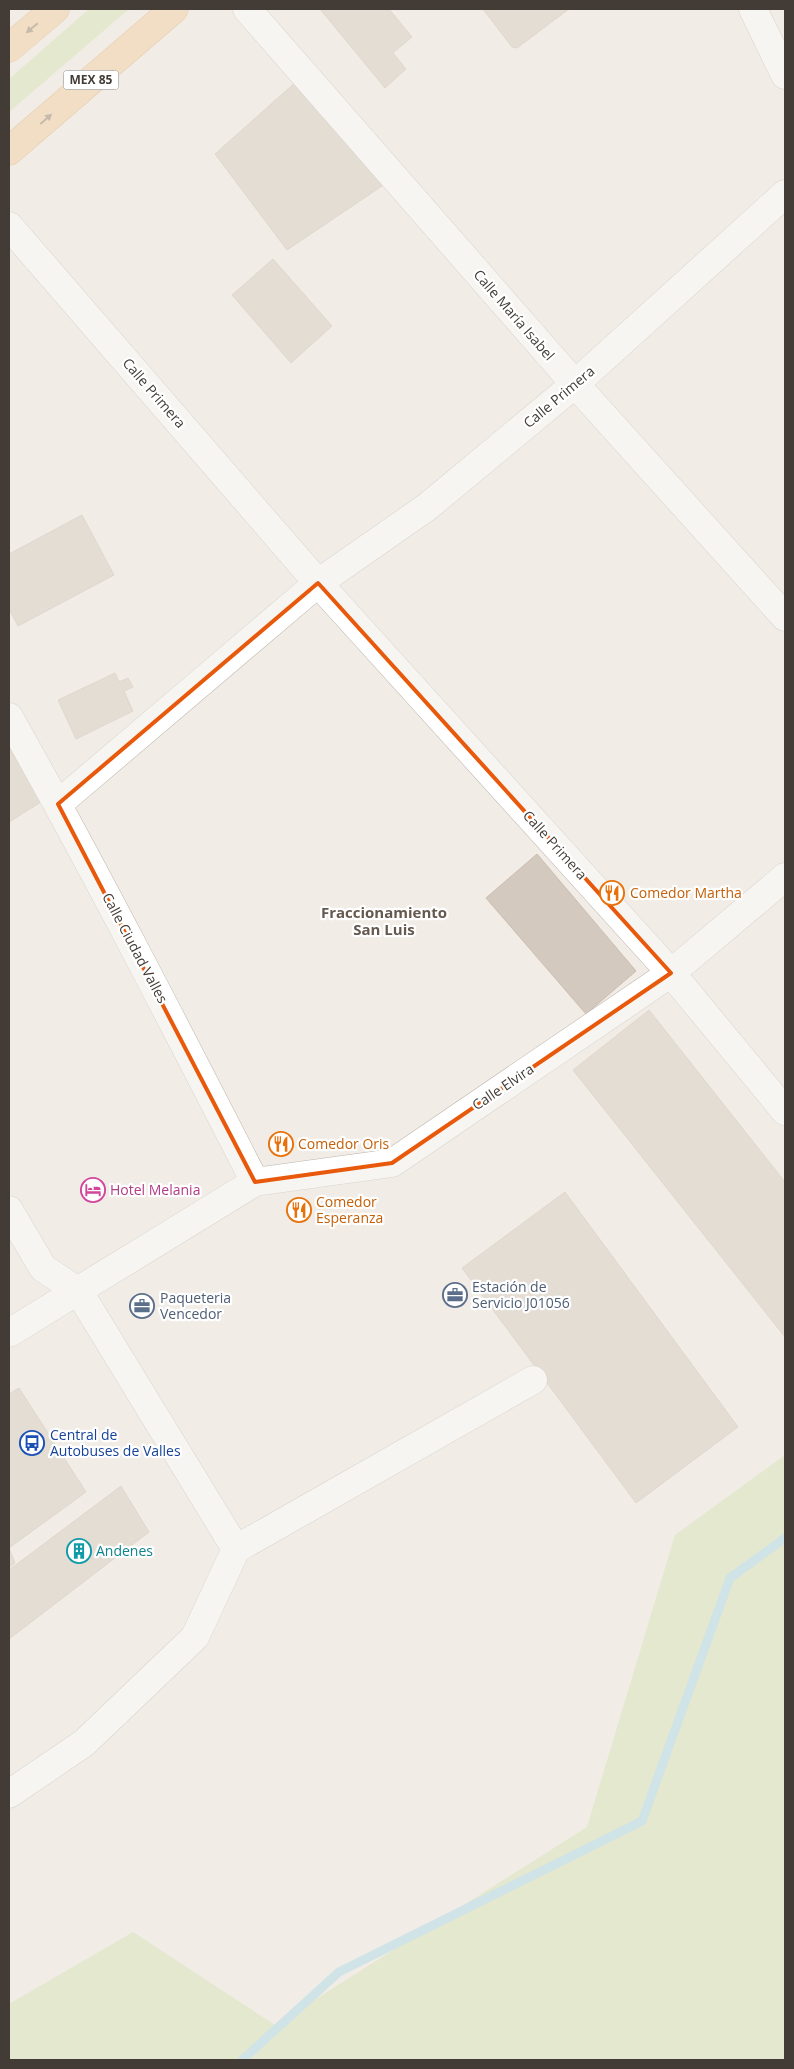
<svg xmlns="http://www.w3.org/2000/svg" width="794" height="2069" font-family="'Open Sans',sans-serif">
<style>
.green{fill:#d4e2b2}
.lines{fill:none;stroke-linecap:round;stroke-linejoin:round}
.stream{stroke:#a8d8e8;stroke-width:9}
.building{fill:#d4c9bf;stroke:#cbbdb0}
.minor-casing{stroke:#beb5ac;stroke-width:29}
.major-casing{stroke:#d7a66e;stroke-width:29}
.minor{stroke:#fff;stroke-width:28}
.major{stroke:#f4cd9c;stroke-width:28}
.oneway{fill:#937d64}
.marked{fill:none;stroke:#e8590c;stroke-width:4;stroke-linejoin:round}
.labels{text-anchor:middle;stroke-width:4.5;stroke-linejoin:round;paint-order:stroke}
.shield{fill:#fff;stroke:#7b7672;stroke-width:1}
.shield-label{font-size:12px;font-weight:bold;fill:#433c36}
.street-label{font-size:14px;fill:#433c36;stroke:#fff}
.food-label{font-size:14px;fill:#c56008;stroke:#fff;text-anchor:start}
.hotel-label{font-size:14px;fill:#b23c85;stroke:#fff;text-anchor:start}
.service-label{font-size:14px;fill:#4e5e75;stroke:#fff;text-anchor:start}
.transit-label{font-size:14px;fill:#164399;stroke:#fff;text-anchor:start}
.culture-label{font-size:14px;fill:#0d838f;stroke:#fff;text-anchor:start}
.neighbourhood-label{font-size:15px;font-weight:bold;fill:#65584e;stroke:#fff}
</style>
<rect width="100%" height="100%" fill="#f1ece6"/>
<path class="green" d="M 89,9 L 129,9 L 9,112 L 9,79 Z
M 785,1455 L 785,2060 L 9,2060 L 9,2004 L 133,1932 L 275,2025 L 587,1827 L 675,1535 Z"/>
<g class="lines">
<path class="stream" d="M 242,2060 L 339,1972 L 642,1821 L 730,1578 L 785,1538"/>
</g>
<path class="building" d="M 320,9 L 389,9 L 412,37 L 393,53 L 406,69 L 385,88 Z
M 483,9 L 569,9 L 517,48 L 512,47 Z
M 298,80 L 385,184 L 287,250 L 215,154 Z
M 273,259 L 332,326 L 291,363 L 232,295 Z
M 82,515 L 114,575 L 18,626 L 9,609 L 9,554 Z
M 115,673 L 119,682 L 128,678 L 133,687 L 124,691 L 133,711 L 76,739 L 58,700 Z
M 9,747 L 41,802 L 9,822 Z
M 537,854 L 636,971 L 586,1014 L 486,898 Z
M 649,1010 L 785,1182 L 785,1337 L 573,1070 Z
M 565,1192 L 738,1427 L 636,1503 L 462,1268 Z
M 19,1388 L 86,1492 L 9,1548 L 15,1563 L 9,1568 L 9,1394 Z
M 121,1486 L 149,1532 L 9,1639 L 9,1570 Z"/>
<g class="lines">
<defs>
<path id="minor" d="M 247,9 L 575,384 L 785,617
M 753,9 L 785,75
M 9,226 L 318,583 L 671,973 L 785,1111
M 9,717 C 95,870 175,1026 255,1182
M 58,804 L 318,583 L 427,507 L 575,384 L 785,194
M 9,1210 L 43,1268 L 79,1292 L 236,1549 L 195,1637 L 84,1743 L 9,1794
M 9,1333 L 255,1182 L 392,1163 L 671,973 L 785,877
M 236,1549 L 533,1380"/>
<path id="major" d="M 9,48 L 55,9
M 9,151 L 174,9"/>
</defs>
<use href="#minor" class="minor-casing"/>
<use href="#major" class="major-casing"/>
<use href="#minor" class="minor"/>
<use href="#major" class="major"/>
</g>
<defs><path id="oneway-solid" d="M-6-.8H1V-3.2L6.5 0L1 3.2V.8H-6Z" transform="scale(1.25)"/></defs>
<g class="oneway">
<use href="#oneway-solid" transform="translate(32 28) rotate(140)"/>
<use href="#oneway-solid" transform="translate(46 119) rotate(-41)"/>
</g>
<path d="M0 0H794V2069H0ZM 318,583 L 671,973 L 392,1163 L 255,1182 L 58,804 Z" fill="#f1ece6" fill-opacity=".55" fill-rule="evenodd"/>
<path class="marked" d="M 318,583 L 671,973 L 392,1163 L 255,1182 L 58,804 Z"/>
<defs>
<symbol id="restaurant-ring" viewBox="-11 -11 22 22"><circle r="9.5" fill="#fff" stroke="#e8710a" stroke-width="1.5"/><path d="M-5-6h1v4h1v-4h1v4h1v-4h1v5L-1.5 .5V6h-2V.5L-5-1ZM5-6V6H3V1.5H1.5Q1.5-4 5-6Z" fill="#e8710a"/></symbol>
<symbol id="hotel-ring" viewBox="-11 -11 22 22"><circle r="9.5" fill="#fff" stroke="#d1479c" stroke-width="1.5"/><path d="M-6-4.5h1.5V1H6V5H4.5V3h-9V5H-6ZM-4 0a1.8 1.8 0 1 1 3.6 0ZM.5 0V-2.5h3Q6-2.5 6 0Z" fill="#d1479c"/></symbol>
<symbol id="office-ring" viewBox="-11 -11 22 22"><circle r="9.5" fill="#fff" stroke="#5c6f8a" stroke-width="1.5"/><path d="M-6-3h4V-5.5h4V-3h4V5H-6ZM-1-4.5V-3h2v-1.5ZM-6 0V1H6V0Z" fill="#5c6f8a"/></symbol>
<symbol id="bus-ring" viewBox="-11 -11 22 22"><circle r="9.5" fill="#fff" stroke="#1a4fb4" stroke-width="1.5"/><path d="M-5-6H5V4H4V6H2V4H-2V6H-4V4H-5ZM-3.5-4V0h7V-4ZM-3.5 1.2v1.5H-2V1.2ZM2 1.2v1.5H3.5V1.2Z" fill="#1a4fb4"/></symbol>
<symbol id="building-ring" viewBox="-11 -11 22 22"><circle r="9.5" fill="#fff" stroke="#0f9aa8" stroke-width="1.5"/><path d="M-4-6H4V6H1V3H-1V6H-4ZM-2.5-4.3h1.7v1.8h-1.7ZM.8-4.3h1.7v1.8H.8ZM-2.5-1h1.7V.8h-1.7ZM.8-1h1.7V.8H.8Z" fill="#0f9aa8"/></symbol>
</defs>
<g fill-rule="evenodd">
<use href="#restaurant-ring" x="598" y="879" width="28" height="28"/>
<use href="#restaurant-ring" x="267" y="1130" width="28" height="28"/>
<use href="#hotel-ring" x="79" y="1176" width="28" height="28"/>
<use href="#restaurant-ring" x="285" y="1196" width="28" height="28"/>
<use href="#office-ring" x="441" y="1281" width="28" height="28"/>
<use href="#office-ring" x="128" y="1292" width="28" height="28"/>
<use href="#bus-ring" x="18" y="1429" width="28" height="28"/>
<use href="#building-ring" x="65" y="1537" width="28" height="28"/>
</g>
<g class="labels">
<rect class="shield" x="63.5" y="70.5" width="55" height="19" rx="4"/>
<g class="shield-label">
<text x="91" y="84">MEX 85</text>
</g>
<g class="street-label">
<text transform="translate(514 315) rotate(49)" y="5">Calle María Isabel</text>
<text transform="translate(154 393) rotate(49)" y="5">Calle Primera</text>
<text transform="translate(559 397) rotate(-40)" y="5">Calle Primera</text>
<text transform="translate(555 845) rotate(48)" y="5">Calle Primera</text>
<text transform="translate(135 948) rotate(62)" y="5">Calle Ciudad Valles</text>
<text transform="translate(503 1087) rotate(-34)" y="5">Calle Elvira</text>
</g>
<g class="food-label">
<text x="630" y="898">Comedor Martha</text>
<text x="298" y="1149">Comedor Oris</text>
<text x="316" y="1207">Comedor<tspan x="316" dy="16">Esperanza</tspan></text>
</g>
<g class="hotel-label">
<text x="110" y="1195">Hotel Melania</text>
</g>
<g class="service-label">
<text x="472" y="1292">Estación de<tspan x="472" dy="16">Servicio J01056</tspan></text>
<text x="160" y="1303">Paqueteria<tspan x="160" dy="16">Vencedor</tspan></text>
</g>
<g class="transit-label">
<text x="50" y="1440">Central de<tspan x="50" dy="16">Autobuses de Valles</tspan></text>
</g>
<g class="culture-label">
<text x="96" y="1556">Andenes</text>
</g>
<g class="neighbourhood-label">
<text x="384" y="918">Fraccionamiento<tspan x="384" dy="17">San Luis</tspan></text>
</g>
</g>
<rect width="794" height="2069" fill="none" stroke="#433c36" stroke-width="20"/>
</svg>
